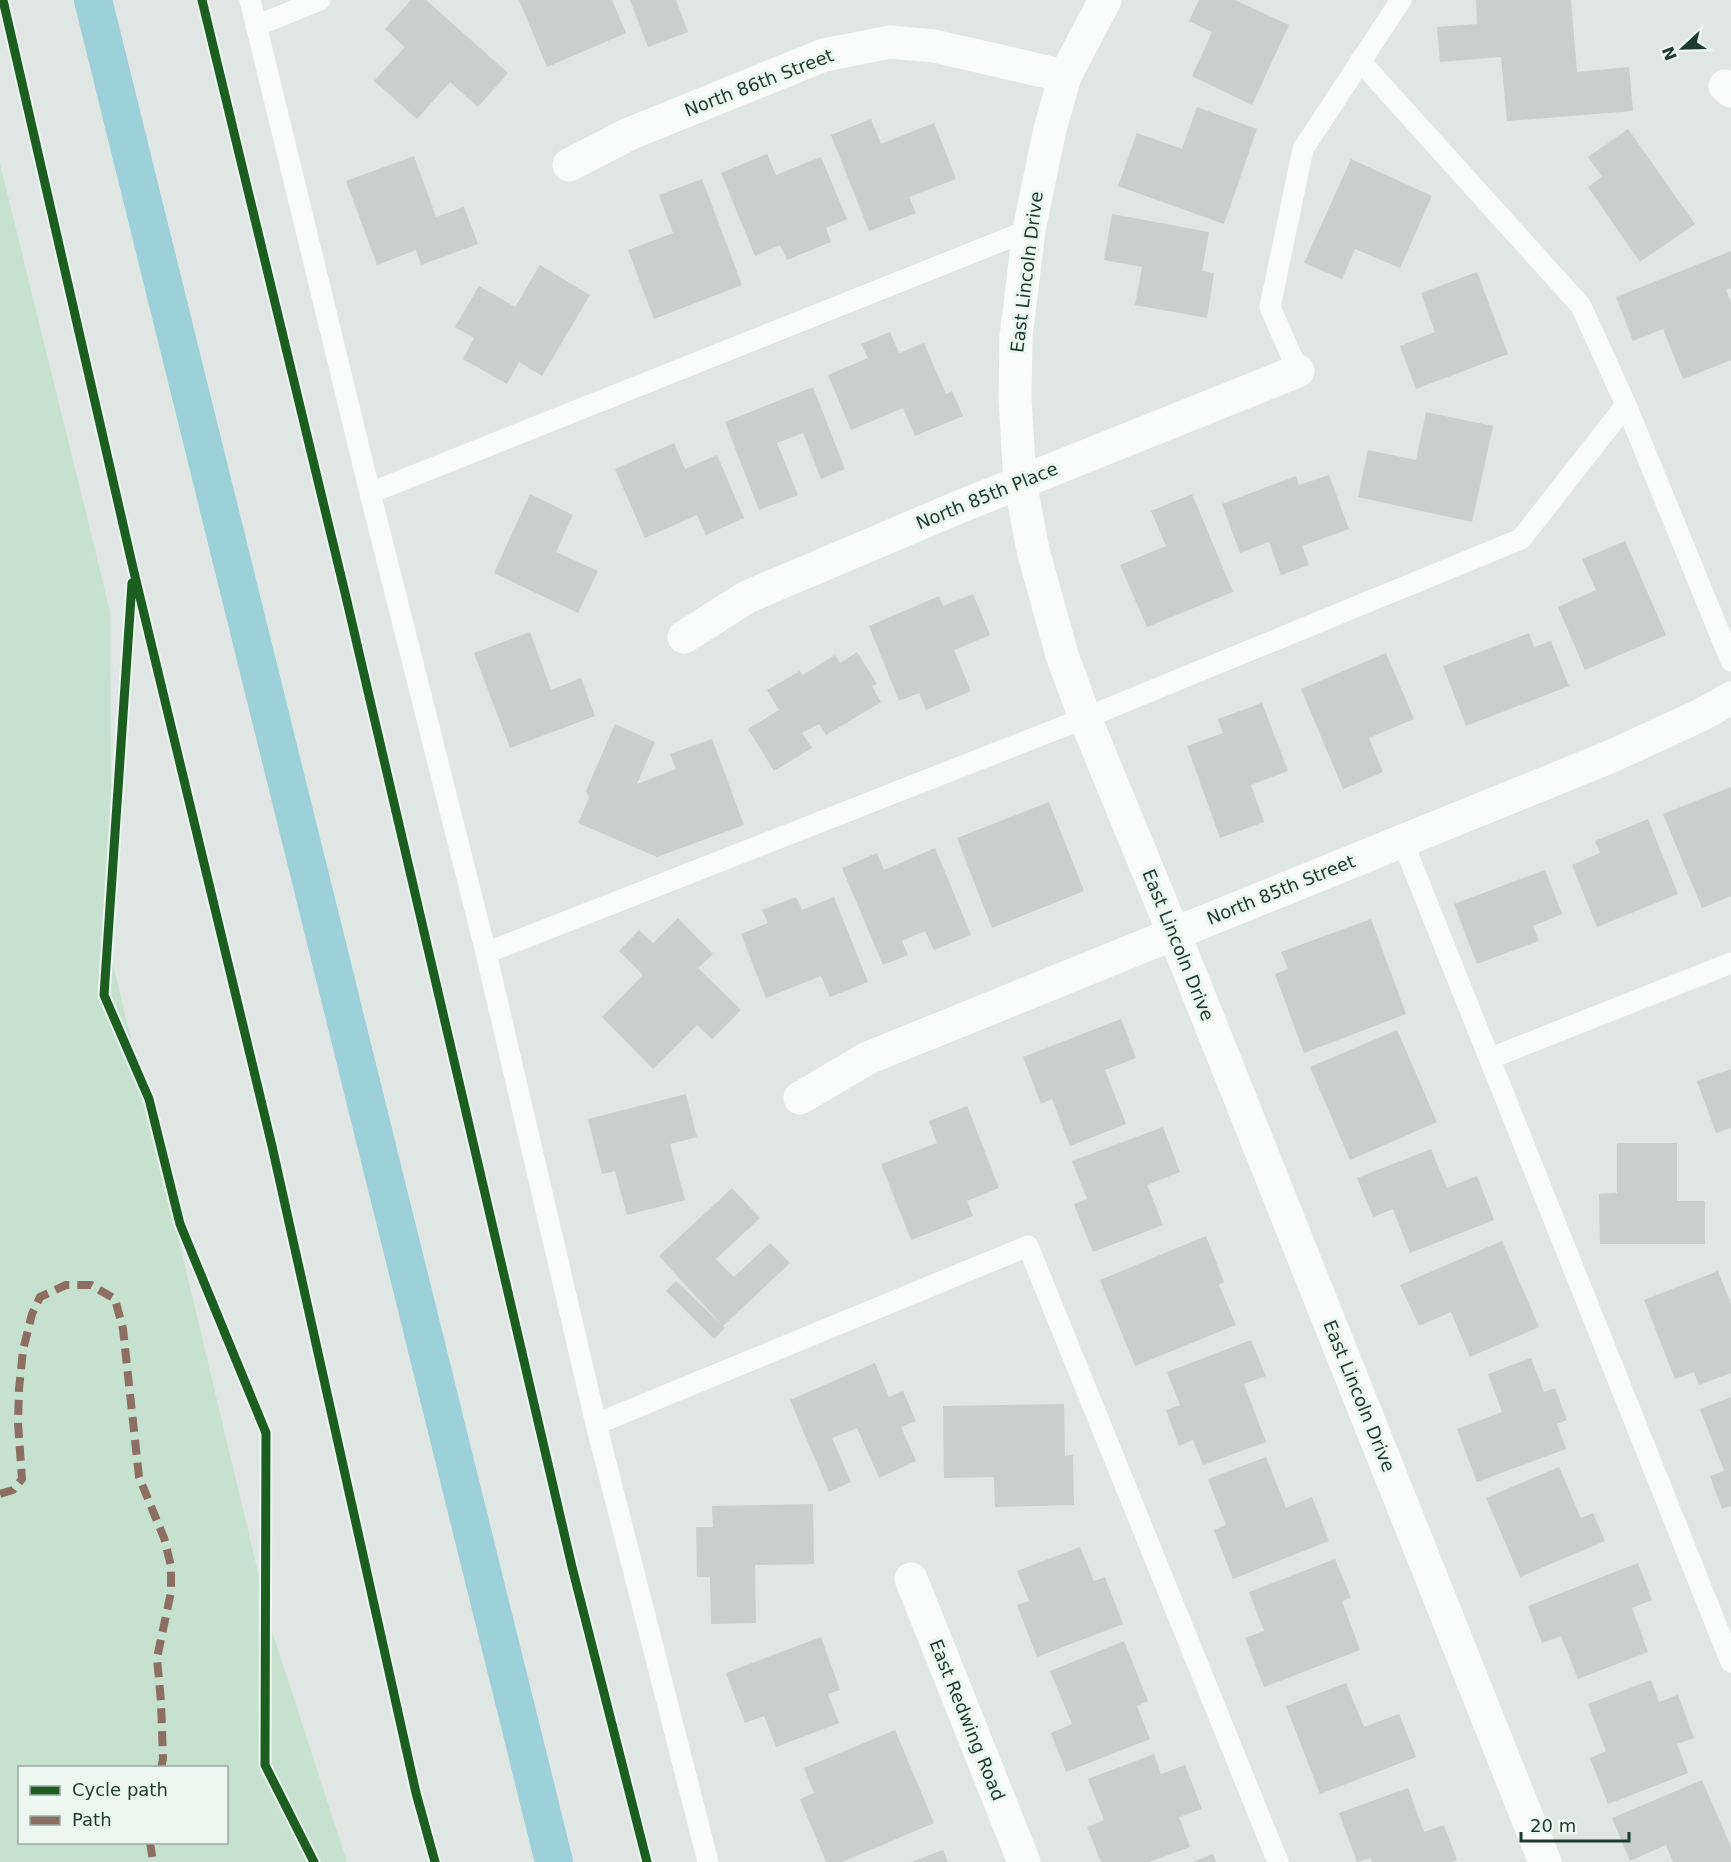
<svg xmlns="http://www.w3.org/2000/svg" width="1731" height="1862" font-family="'DejaVu Sans',sans-serif">
<style>
.green{fill:#c7e1cf;fill-rule:evenodd}
.lines{fill:none;stroke-linecap:round;stroke-linejoin:round}
.canal{stroke:#9cd1d9;stroke-width:38}
.building{fill:#c8cfcc}
.lane{stroke:#fafbfb;stroke-width:21}
.street{stroke:#fafbfb;stroke-width:33}
.quiet{stroke:#8d6e63;stroke-width:8;stroke-dasharray:15 8;stroke-linecap:butt}
.cycleway-casing{stroke:#edf7f1;stroke-width:13}
.cycleway{stroke:#1b5e20;stroke-width:9}
.labels{text-anchor:middle;stroke-width:6;stroke-linejoin:round;paint-order:stroke}
.street-label{font-size:18px;fill:#1d3a32;stroke:#edf7f1}
</style>
<rect width="100%" height="100%" fill="#e0e6e3"/>
<path class="green" d="M 0,164 L 110,611 L 112,960 L 272,1631 L 347,1862 L 0,1862 ZM 20,1768 L 226,1768 L 226,1842 L 20,1842 Z"/>
<g class="lines">
<path class="canal" d="M 93,0 L 554,1862"/>
</g>
<path class="building" d="M 411,0 L 426,0 L 508,73 L 478,107 L 450,82 L 417,119 L 374,81 L 405,47 L 385,29 Z
M 519,0 L 612,0 L 626,33 L 547,67 Z
M 630,0 L 676,0 L 688,32 L 648,47 Z
M 1199,0 L 1235,0 L 1289,25 L 1252,105 L 1192,76 L 1212,32 L 1189,21 Z
M 1476,0 L 1571,0 L 1577,72 L 1629,67 L 1633,111 L 1507,121 L 1501,57 L 1440,62 L 1437,27 L 1477,24 Z
M 1197,107 L 1257,129 L 1224,224 L 1118,186 L 1137,133 L 1182,149 Z
M 871,119 L 881,144 L 934,123 L 956,179 L 909,197 L 916,213 L 869,231 L 831,135 Z
M 1628,129 L 1695,224 L 1640,262 L 1588,187 L 1602,177 L 1588,157 Z
M 767,154 L 776,175 L 821,157 L 847,219 L 826,228 L 831,242 L 787,260 L 780,245 L 755,256 L 721,173 Z
M 414,156 L 436,217 L 464,207 L 478,244 L 421,265 L 416,250 L 377,265 L 346,181 Z
M 1351,159 L 1432,196 L 1400,268 L 1355,249 L 1342,279 L 1304,263 Z
M 702,179 L 742,285 L 654,319 L 628,250 L 673,233 L 659,195 Z
M 1112,214 L 1209,232 L 1202,271 L 1214,273 L 1207,318 L 1135,305 L 1142,267 L 1104,260 Z
M 1731,251 L 1731,288 L 1726,290 L 1731,303 L 1731,360 L 1683,379 L 1663,329 L 1633,341 L 1616,297 Z
M 540,265 L 590,295 L 542,376 L 519,362 L 507,384 L 463,359 L 474,338 L 455,327 L 479,286 L 515,307 Z
M 1477,272 L 1508,354 L 1416,389 L 1400,346 L 1435,332 L 1421,293 Z
M 890,332 L 899,353 L 924,343 L 946,394 L 952,391 L 963,416 L 915,436 L 903,408 L 851,430 L 828,375 L 868,358 L 861,344 Z
M 813,387 L 845,469 L 821,479 L 803,433 L 777,443 L 798,495 L 759,510 L 725,422 Z
M 1426,412 L 1493,426 L 1472,522 L 1358,497 L 1368,450 L 1416,460 Z
M 674,443 L 685,469 L 717,455 L 744,518 L 706,535 L 697,515 L 645,538 L 615,469 Z
M 1329,475 L 1349,529 L 1302,546 L 1309,565 L 1281,575 L 1269,542 L 1240,553 L 1222,504 L 1296,476 L 1299,485 Z
M 530,494 L 573,515 L 556,552 L 598,571 L 578,613 L 494,573 Z
M 1192,494 L 1233,592 L 1147,627 L 1120,565 L 1166,546 L 1151,511 Z
M 1625,541 L 1666,635 L 1585,670 L 1558,607 L 1596,590 L 1582,559 Z
M 973,594 L 990,635 L 954,650 L 971,691 L 926,710 L 919,693 L 899,701 L 869,626 L 939,596 L 943,606 Z
M 530,632 L 551,690 L 581,678 L 595,716 L 510,748 L 474,653 Z
M 1529,633 L 1534,647 L 1551,641 L 1569,686 L 1466,726 L 1443,666 Z
M 857,652 L 877,684 L 872,686 L 881,702 L 826,735 L 819,724 L 802,733 L 812,748 L 774,771 L 748,729 L 779,710 L 767,690 L 800,671 L 803,675 L 835,655 L 840,663 Z
M 1386,653 L 1414,719 L 1369,738 L 1383,772 L 1343,789 L 1301,689 Z
M 1262,703 L 1288,771 L 1251,785 L 1264,822 L 1220,838 L 1187,746 L 1223,733 L 1218,719 Z
M 615,724 L 655,742 L 637,784 L 676,769 L 670,754 L 712,739 L 744,825 L 657,857 L 578,823 L 589,798 L 586,791 Z
M 1731,787 L 1731,896 L 1702,908 L 1663,814 Z
M 1049,802 L 1084,891 L 992,928 L 957,838 Z
M 1648,819 L 1678,894 L 1597,927 L 1572,865 L 1600,853 L 1595,841 Z
M 935,848 L 971,935 L 934,950 L 925,931 L 902,941 L 908,955 L 883,965 L 842,868 L 877,853 L 884,870 Z
M 1545,870 L 1562,914 L 1533,926 L 1539,941 L 1477,964 L 1454,904 Z
M 796,897 L 802,910 L 834,897 L 868,982 L 830,997 L 821,976 L 766,998 L 741,934 L 768,923 L 762,910 Z
M 678,918 L 713,954 L 698,968 L 741,1010 L 712,1039 L 697,1025 L 653,1069 L 602,1017 L 643,975 L 619,951 L 639,930 L 653,943 Z
M 1371,919 L 1406,1014 L 1304,1053 L 1275,974 L 1288,969 L 1281,952 Z
M 1121,1019 L 1136,1058 L 1105,1070 L 1126,1124 L 1070,1146 L 1052,1099 L 1041,1104 L 1023,1057 Z
M 1397,1030 L 1437,1122 L 1350,1160 L 1310,1067 Z
M 1731,1069 L 1731,1128 L 1716,1133 L 1697,1081 Z
M 686,1094 L 697,1137 L 670,1144 L 685,1200 L 627,1215 L 615,1171 L 602,1174 L 588,1119 Z
M 967,1106 L 999,1188 L 967,1201 L 973,1216 L 911,1240 L 881,1164 L 937,1143 L 929,1121 Z
M 1163,1127 L 1180,1172 L 1147,1185 L 1163,1225 L 1093,1252 L 1074,1204 L 1087,1199 L 1072,1161 Z
M 1617,1143 L 1677,1143 L 1677,1201 L 1705,1201 L 1705,1244 L 1600,1244 L 1599,1194 L 1617,1193 Z
M 1431,1149 L 1447,1188 L 1477,1176 L 1494,1220 L 1410,1253 L 1393,1209 L 1373,1217 L 1357,1178 Z
M 732,1188 L 760,1218 L 716,1259 L 734,1277 L 770,1243 L 790,1263 L 723,1326 L 659,1256 Z
M 1206,1236 L 1224,1282 L 1219,1285 L 1236,1325 L 1135,1366 L 1100,1280 Z
M 1502,1241 L 1539,1327 L 1470,1357 L 1451,1312 L 1419,1326 L 1400,1285 Z
M 1718,1271 L 1731,1304 L 1731,1373 L 1699,1385 L 1694,1372 L 1675,1379 L 1644,1300 Z
M 676,1281 L 725,1328 L 714,1339 L 666,1291 Z
M 1251,1340 L 1266,1376 L 1244,1384 L 1266,1442 L 1203,1465 L 1193,1440 L 1179,1446 L 1166,1410 L 1180,1405 L 1167,1372 Z
M 1531,1358 L 1544,1392 L 1555,1388 L 1567,1420 L 1557,1424 L 1566,1449 L 1477,1482 L 1457,1429 L 1502,1412 L 1488,1374 Z
M 875,1363 L 889,1397 L 903,1391 L 916,1421 L 901,1427 L 916,1461 L 879,1478 L 857,1428 L 832,1438 L 851,1482 L 829,1492 L 790,1400 Z
M 1731,1397 L 1731,1506 L 1722,1509 L 1710,1476 L 1724,1471 L 1700,1409 Z
M 1064,1404 L 1065,1456 L 1073,1455 L 1074,1505 L 995,1507 L 994,1477 L 944,1478 L 943,1406 Z
M 1266,1457 L 1286,1508 L 1312,1497 L 1329,1541 L 1233,1579 L 1214,1530 L 1226,1525 L 1208,1479 Z
M 1559,1467 L 1581,1518 L 1593,1513 L 1605,1541 L 1520,1577 L 1486,1498 Z
M 813,1504 L 814,1564 L 755,1565 L 756,1623 L 711,1624 L 710,1577 L 697,1577 L 696,1527 L 713,1527 L 712,1506 Z
M 1080,1547 L 1094,1581 L 1105,1577 L 1123,1624 L 1037,1657 L 1017,1605 L 1029,1601 L 1017,1571 Z
M 1335,1559 L 1351,1598 L 1342,1601 L 1360,1650 L 1264,1687 L 1245,1638 L 1264,1631 L 1249,1592 Z
M 1638,1563 L 1652,1600 L 1632,1608 L 1648,1652 L 1578,1679 L 1561,1636 L 1542,1643 L 1528,1606 Z
M 821,1637 L 840,1690 L 828,1694 L 839,1723 L 776,1747 L 764,1716 L 745,1723 L 726,1673 Z
M 1124,1641 L 1148,1701 L 1137,1706 L 1150,1739 L 1066,1772 L 1051,1733 L 1072,1724 L 1050,1671 Z
M 1651,1680 L 1659,1702 L 1678,1695 L 1694,1738 L 1677,1744 L 1688,1773 L 1608,1804 L 1590,1758 L 1606,1751 L 1588,1704 Z
M 1346,1683 L 1364,1727 L 1399,1714 L 1416,1757 L 1320,1794 L 1286,1706 Z
M 895,1730 L 934,1823 L 842,1862 L 826,1862 L 800,1799 L 814,1793 L 804,1768 Z
M 1154,1754 L 1161,1774 L 1185,1765 L 1202,1809 L 1179,1817 L 1190,1847 L 1149,1862 L 1101,1862 L 1087,1827 L 1104,1820 L 1088,1779 Z
M 1702,1780 L 1731,1847 L 1731,1862 L 1673,1862 L 1666,1845 L 1630,1861 L 1612,1818 Z
M 1408,1788 L 1424,1832 L 1444,1825 L 1457,1860 L 1452,1862 L 1372,1862 L 1371,1858 L 1357,1862 L 1339,1813 Z
M 943,1850 L 948,1862 L 911,1862 Z
M 1213,1854 L 1216,1862 L 1193,1862 Z"/>
<g class="lines">
<path class="lane" d="M 250,0 L 370,493 L 486,953 L 596,1424 L 708,1862
M 256,26 L 320,0
M 1360,61 L 1581,306 L 1626,405 L 1731,661
M 1298,371 L 1270,307 L 1303,149 L 1401,0
M 370,493 L 1029,230
M 1402,840 L 1731,1662
M 486,953 L 1085,718 L 1521,539 L 1626,405
M 1491,1058 L 1731,963
M 596,1424 L 1028,1246 L 1278,1862"/>
<path class="street" d="M 1105,0 L 1065,76 L 1050,129 L 1029,230 L 1016,337 L 1015,398 L 1020,482 L 1033,550 L 1062,655 L 1085,718 L 1188,968 L 1545,1862
M 1725,86 L 1731,91
M 569,165 L 629,134 L 824,55 L 890,42 L 934,46 L 1065,76
M 684,637 L 747,597 L 959,507 L 1298,371
M 800,1098 L 868,1058 L 1612,756 L 1703,714 L 1731,698
M 911,1579 L 1024,1862"/>
<path class="quiet" d="M 0,1494 L 13,1490 L 22,1479 L 18,1423 L 19,1389 L 23,1350 L 32,1314 L 40,1297 L 66,1285 L 91,1285 L 115,1299 L 123,1329 L 139,1477 L 164,1538 L 171,1566 L 171,1592 L 157,1658 L 161,1702 L 163,1759 L 161,1768
M 150,1842 L 153,1862"/>
<defs>
<path id="cycleway" d="M 3,0 L 133,568 L 272,1146 L 416,1793 L 435,1862
M 202,0 L 346,597 L 572,1567 L 647,1862
M 132,583 L 104,995 L 149,1099 L 180,1224 L 266,1433 L 265,1765 L 314,1862"/>
</defs>
<use href="#cycleway" class="cycleway-casing"/>
<use href="#cycleway" class="cycleway"/>
</g>
<g class="labels">
<g class="street-label">
<text transform="translate(759 83) rotate(-21)" y="6">North 86th Street</text>
<text transform="translate(1027 272) rotate(-83)" y="6">East Lincoln Drive</text>
<text transform="translate(987 496) rotate(-22)" y="6">North 85th Place</text>
<text transform="translate(1281 890) rotate(-22)" y="6">North 85th Street</text>
<text transform="translate(1178 945) rotate(68)" y="6">East Lincoln Drive</text>
<text transform="translate(1359 1396) rotate(68)" y="6">East Lincoln Drive</text>
<text transform="translate(967 1720) rotate(68)" y="6">East Redwing Road</text>
</g>
</g>
<rect x="18" y="1766" width="210" height="78" fill="#edf7f1" stroke="#9aaba5" stroke-width="1.5"/>
<rect x="30" y="1786" width="30" height="9" fill="#1b5e20" stroke="#9aaba5" stroke-width="1.5"/>
<text x="72" y="1796" font-size="18" fill="#1d3a32">Cycle path</text>
<rect x="30" y="1816" width="30" height="9" fill="#8d6e63" stroke="#9aaba5" stroke-width="1.5"/>
<text x="72" y="1826" font-size="18" fill="#1d3a32">Path</text>
<g transform="translate(1683 48) rotate(248)" stroke="#edf7f1" stroke-width="4.5" paint-order="stroke">
<path d="M0-4.5L10 22L0 15L-10 22Z" fill="#1d3a32"/>
<text y="-9" font-size="16" font-weight="bold" text-anchor="middle" fill="#1d3a32">N</text>
</g>
<path d="M1521 1832v9h108v-9" fill="none" stroke="#1d3a32" stroke-width="3"/>
<text x="1530" y="1832" font-size="18" fill="#1d3a32" stroke="#edf7f1" stroke-width="4.5" paint-order="stroke">20 m</text>
</svg>
